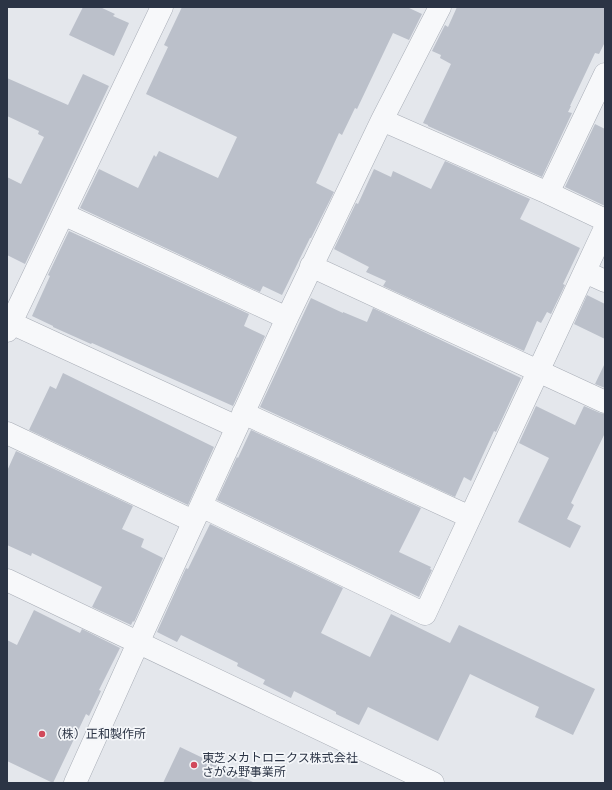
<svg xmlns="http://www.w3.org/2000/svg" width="612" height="790" font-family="Arial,'Noto Sans JP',sans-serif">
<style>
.building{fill:#bbc0ca}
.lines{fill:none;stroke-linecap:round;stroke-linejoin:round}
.minor-casing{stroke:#a9aeb7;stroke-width:23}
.minor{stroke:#f7f8fa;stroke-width:22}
.poi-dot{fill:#d1495b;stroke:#f4f6f9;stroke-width:1.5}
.labels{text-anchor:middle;stroke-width:3.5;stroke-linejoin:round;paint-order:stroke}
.poi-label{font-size:12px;fill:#2b3445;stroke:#f4f6f9;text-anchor:start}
</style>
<rect width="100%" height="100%" fill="#e4e7ec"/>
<path class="building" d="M 83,7 L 100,7 L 115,14 L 113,16 L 129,23 L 114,56 L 69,35 Z
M 182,7 L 407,7 L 422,14 L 409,40 L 393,33 L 357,109 L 355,108 L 342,135 L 339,133 L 316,183 L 334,192 L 311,238 L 310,238 L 282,295 L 263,286 L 260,292 L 80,208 L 99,169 L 138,188 L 154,155 L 156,157 L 159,151 L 218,178 L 237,137 L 146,94 L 168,47 L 164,45 Z
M 457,7 L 605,7 L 605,42 L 599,54 L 595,53 L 570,106 L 571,106 L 568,112 L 572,113 L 542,177 L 428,126 L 428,125 L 423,123 L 451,64 L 440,58 L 441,55 L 432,51 L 445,25 L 448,27 Z
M 83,74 L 109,86 L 25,264 L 7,255 L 7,177 L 21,184 L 44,137 L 38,134 L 39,131 L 7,116 L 7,78 L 68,105 Z
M 595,124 L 605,129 L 605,206 L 565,187 Z
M 445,161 L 530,199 L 520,219 L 580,248 L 563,284 L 565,285 L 551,314 L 547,312 L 541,323 L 537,321 L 524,351 L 383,286 L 386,281 L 366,272 L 369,267 L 334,249 L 356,203 L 358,204 L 374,169 L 391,177 L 393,171 L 431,189 Z
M 69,231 L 249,314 L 244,326 L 265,336 L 233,406 L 92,343 L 91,344 L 53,327 L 53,326 L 32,316 L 50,276 L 48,275 Z
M 587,295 L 605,304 L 605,339 L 574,324 Z
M 311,298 L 343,313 L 343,312 L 367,322 L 373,308 L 521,378 L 496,432 L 494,431 L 471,481 L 464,477 L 455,497 L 260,407 Z
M 605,363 L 605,388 L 595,384 Z
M 63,373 L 214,447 L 188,505 L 29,430 L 50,386 L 56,389 Z
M 536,406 L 575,425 L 584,406 L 600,413 L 605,414 L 605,433 L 571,503 L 574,505 L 567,519 L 581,526 L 570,548 L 518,522 L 549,458 L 519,443 Z
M 251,430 L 421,508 L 399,552 L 431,567 L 430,569 L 432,570 L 419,597 L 217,500 L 237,457 L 238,458 Z
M 16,451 L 133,506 L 122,529 L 144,539 L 141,547 L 163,558 L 134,622 L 133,621 L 131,625 L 92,607 L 102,587 L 32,553 L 31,556 L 7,545 L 7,471 Z
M 210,524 L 343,588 L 321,633 L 370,657 L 391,614 L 450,643 L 459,625 L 595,689 L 573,735 L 535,717 L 539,707 L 470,674 L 438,741 L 368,707 L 359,725 L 336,714 L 336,712 L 294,691 L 291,698 L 263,684 L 265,680 L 237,666 L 238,663 L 181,635 L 177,642 L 157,632 L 186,568 L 188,569 Z
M 34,610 L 80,633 L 82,629 L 120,648 L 99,690 L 101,691 L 89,716 L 86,714 L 53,783 L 7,761 L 7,640 L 17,645 Z
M 180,747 L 255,783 L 163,783 Z"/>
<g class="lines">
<defs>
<path id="minor" d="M 382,120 L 548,193 L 605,220
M 548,193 L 605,74
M 63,214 L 287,318
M 311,266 L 538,371 L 605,402
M 585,272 L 605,281
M 11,323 L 237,427
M 7,331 L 162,7
M 243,413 L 470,517
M 7,433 L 193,521
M 201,506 L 425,614 L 605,228
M 7,580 L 433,783
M 75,783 L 138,643 L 287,318 L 382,120 L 440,7"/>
</defs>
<use href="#minor" class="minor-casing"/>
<use href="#minor" class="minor"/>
</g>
<g class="poi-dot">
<circle cx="42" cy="734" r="4"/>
<circle cx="194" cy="765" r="4"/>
</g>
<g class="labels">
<g class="poi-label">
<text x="50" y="738">（株）正和製作所</text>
<text x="202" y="762">東芝メカトロニクス株式会社<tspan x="202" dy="14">さがみ野事業所</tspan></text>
</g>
</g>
<rect width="612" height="790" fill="none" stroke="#2b3445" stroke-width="16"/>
</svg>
